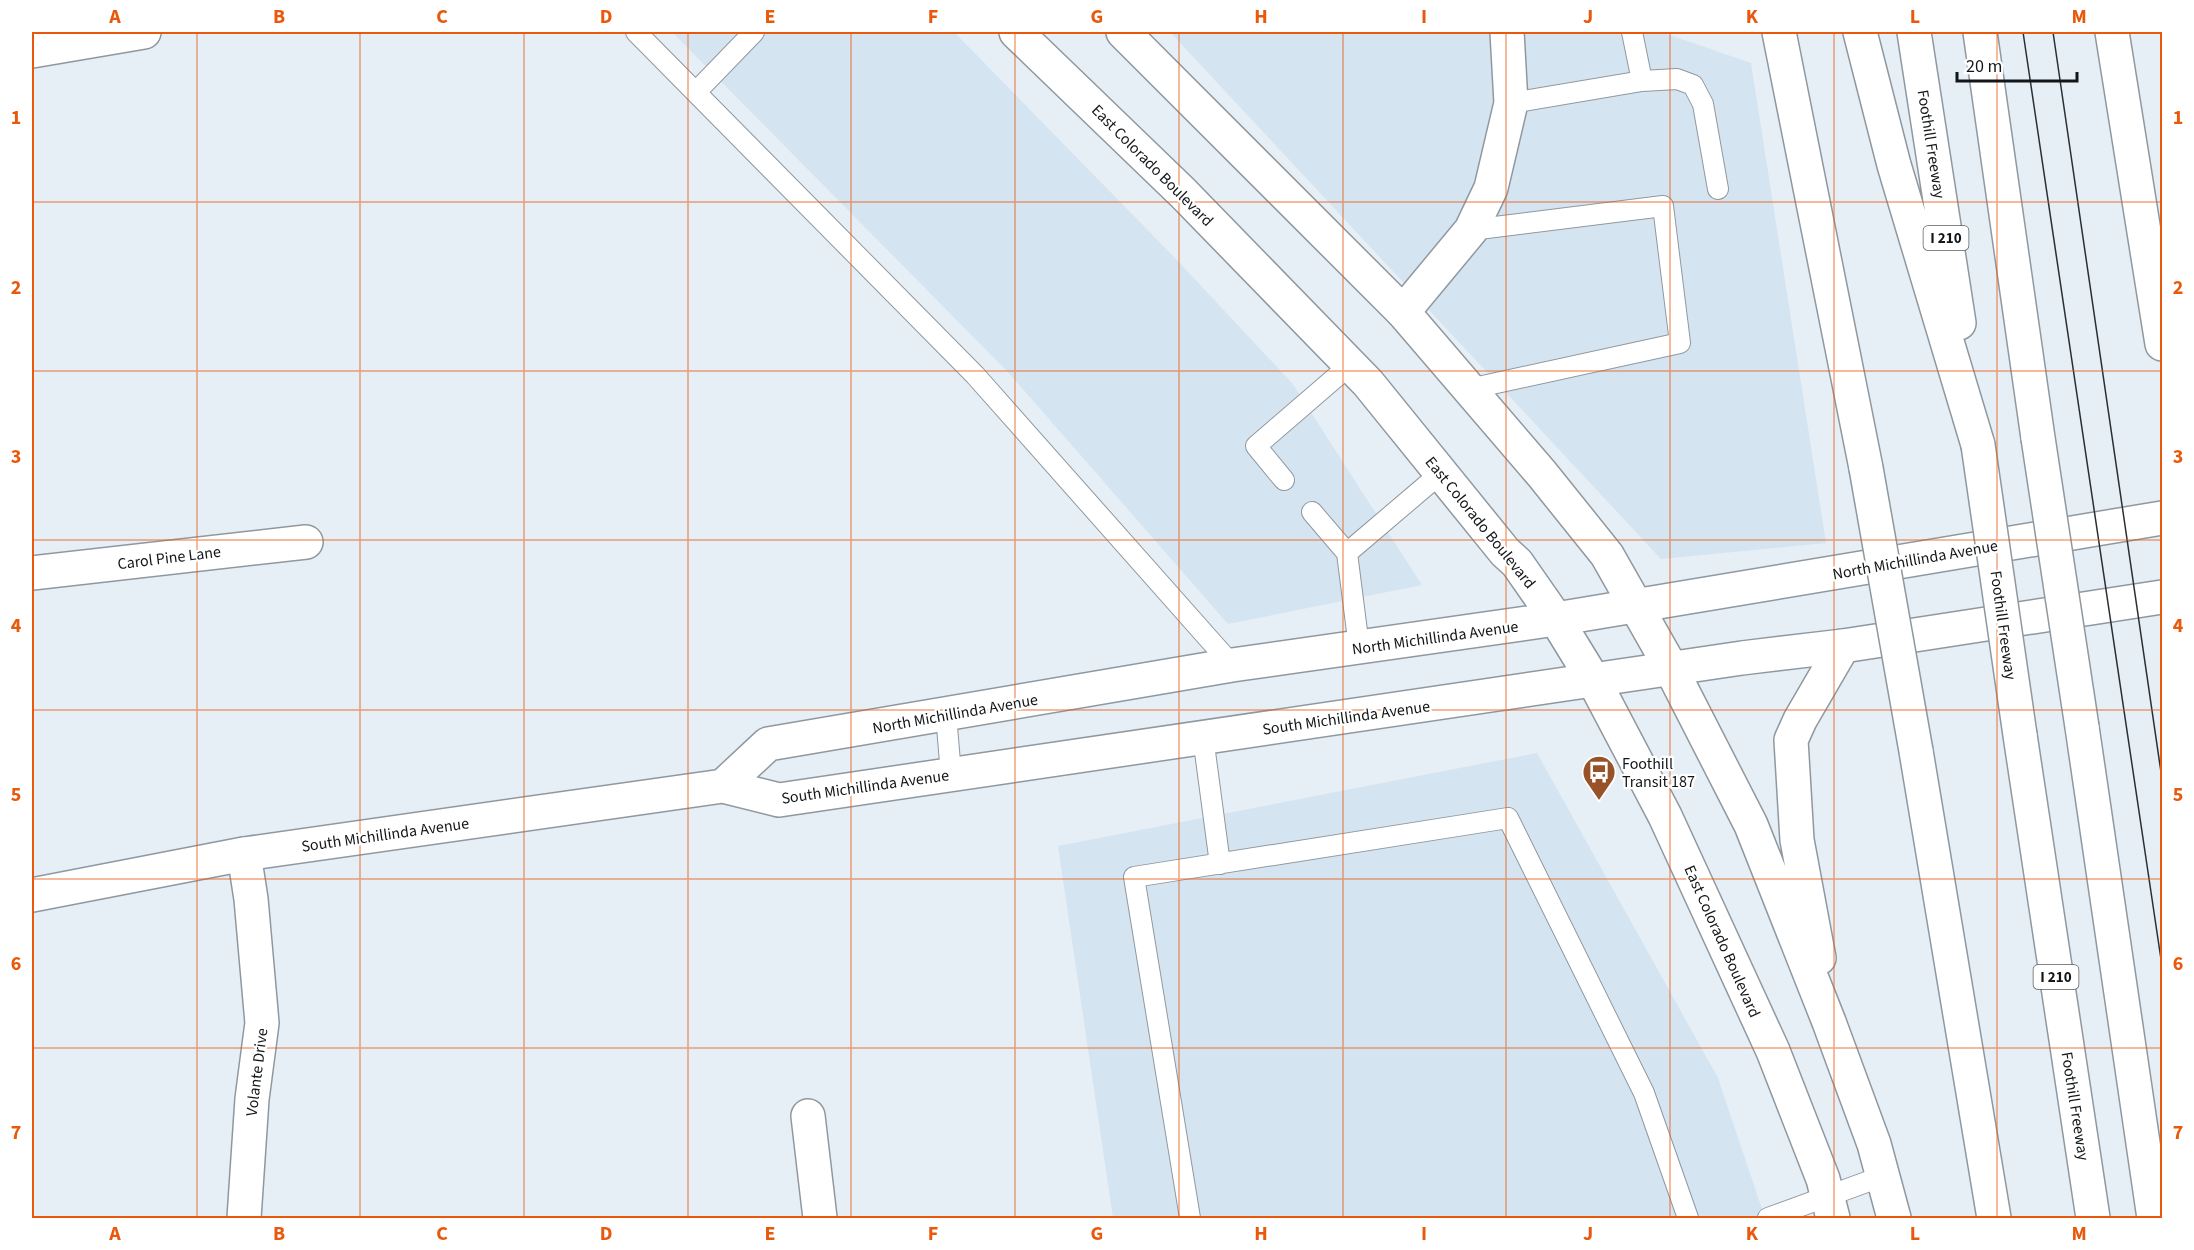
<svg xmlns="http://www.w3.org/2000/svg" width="2194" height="1250" font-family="'Source Sans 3',sans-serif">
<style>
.built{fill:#d5e4f1}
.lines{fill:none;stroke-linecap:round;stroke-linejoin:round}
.service-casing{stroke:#90989f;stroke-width:22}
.minor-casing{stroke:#90989f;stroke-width:36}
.secondary-casing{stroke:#90989f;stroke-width:36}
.primary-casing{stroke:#90989f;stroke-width:36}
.motorway-casing{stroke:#90989f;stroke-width:36}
.service{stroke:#fff;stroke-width:20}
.minor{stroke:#fff;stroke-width:33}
.secondary{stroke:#fff;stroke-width:33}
.primary{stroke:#fff;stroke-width:33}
.motorway{stroke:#fff;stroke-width:33}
.tram{stroke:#2b2f32;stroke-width:1.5}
.motorway-bridge-casing{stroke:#90989f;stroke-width:36;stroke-linecap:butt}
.motorway-bridge{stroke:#fff;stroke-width:33}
.grid{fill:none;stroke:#e8590c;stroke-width:1.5;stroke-opacity:0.55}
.labels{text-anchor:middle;stroke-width:4.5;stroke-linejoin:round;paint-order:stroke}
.shield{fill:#fff;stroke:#5a5c5d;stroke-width:1.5}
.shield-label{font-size:15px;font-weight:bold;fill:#131618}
.street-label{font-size:16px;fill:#131618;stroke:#fff}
.poi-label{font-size:16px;fill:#131618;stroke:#fff;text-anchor:start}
.neatline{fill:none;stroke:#e8590c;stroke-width:2}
.grid-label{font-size:20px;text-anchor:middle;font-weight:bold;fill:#e8590c}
</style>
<rect width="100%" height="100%" fill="#e6eef6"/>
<path class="built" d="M 672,32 L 954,32 L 1174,257 L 1292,383 L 1422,585 L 1228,624 L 1008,372 Z
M 1170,32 L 1661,32 L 1751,63 L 1826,543 L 1661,559 Z
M 1537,753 L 1718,1078 L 1765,1218 L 1113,1218 L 1058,846 Z"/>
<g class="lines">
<defs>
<path id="service" d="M 636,32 L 975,375 L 1232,665
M 1632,32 L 1642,81 L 1677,79 L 1693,85 L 1703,104 L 1718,189
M 696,92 L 754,32
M 1511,103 L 1642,81
M 1469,389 L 1680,343 L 1663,206 L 1471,230
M 1284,480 L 1256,446 L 1350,365
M 1312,512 L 1347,553 L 1441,473
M 1347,553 L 1359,647
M 946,715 L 951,774
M 1203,737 L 1220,864
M 1190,1218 L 1134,877 L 1508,818 L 1644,1093 L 1688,1218
M 1768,1218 L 1883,1176"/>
<path id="minor" d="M 32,51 L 144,32
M 1403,312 L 1471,230 L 1491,188 L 1511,103 L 1507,32
M 32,573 L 306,542
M 244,854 L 251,899 L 262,1023 L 252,1099 L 244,1218
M 808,1116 L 820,1218"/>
<path id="secondary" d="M 723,786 L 768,744 L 1232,665 L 1556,619 L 2162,518
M 32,895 L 244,854 L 723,786 L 779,800 L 1742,658 L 1843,646 L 2162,597"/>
<path id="primary" d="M 1016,32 L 1183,193 L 1368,383 L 1505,552 L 1517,563 L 1556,619 L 1594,681 L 1665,816 L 1773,1051 L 1823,1179 L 1833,1218
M 1123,32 L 1403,312 L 1542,474 L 1607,555 L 1666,659 L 1751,825 L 1829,1022 L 1874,1144 L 1894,1218
M 1819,958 L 1797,840 L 1791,740 L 1800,720 L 1843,646"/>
<path id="motorway" d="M 1779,32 L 1866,468
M 1860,32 L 1894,165 L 1978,445
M 1914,32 L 1959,323
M 1980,32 L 2038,438
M 2112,32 L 2162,344
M 2082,727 L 2154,1218
M 2020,735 L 2093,1218
M 1916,751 L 1994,1218"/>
</defs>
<use href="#service" class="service-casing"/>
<use href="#minor" class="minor-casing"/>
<use href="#secondary" class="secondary-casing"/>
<use href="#primary" class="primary-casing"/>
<use href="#motorway" class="motorway-casing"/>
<use href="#service" class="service"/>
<use href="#minor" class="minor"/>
<use href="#secondary" class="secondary"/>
<use href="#primary" class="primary"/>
<use href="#motorway" class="motorway"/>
<path class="tram" d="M 2023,32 L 2162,966
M 2053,32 L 2162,779"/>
<defs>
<path id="motorway-bridge" d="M 2038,438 L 2082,727
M 1978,445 L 2020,735
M 1866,468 L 1916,751"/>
</defs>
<use href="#motorway-bridge" class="motorway-bridge-casing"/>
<use href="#motorway-bridge" class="motorway-bridge"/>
</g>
<path class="grid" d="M 197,32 L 197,1218M 360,32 L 360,1218M 524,32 L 524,1218M 688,32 L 688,1218M 851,32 L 851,1218M 1015,32 L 1015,1218M 1179,32 L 1179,1218M 1343,32 L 1343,1218M 1506,32 L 1506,1218M 1670,32 L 1670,1218M 1834,32 L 1834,1218M 1997,32 L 1997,1218M 32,202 L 2162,202M 32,371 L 2162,371M 32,540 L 2162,540M 32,710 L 2162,710M 32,879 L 2162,879M 32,1048 L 2162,1048"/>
<defs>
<symbol id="bus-pin" viewBox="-11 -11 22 30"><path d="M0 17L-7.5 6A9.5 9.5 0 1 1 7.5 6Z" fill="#975227" stroke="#fff"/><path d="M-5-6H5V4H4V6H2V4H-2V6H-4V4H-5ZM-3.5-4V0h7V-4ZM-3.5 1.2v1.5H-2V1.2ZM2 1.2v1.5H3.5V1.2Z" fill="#fff"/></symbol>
</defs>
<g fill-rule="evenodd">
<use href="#bus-pin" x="1580" y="753" width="38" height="52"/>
</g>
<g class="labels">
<g class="shield">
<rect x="1923.5" y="226" width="45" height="24" rx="4.5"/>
<rect x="2033.5" y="965" width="45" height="24" rx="4.5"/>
</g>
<g class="shield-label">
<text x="1946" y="243">I 210</text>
<text x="2056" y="982">I 210</text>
</g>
<g class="street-label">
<text transform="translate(1932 144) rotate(81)" y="6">Foothill Freeway</text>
<text transform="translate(1153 165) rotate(45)" y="6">East Colorado Boulevard</text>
<text transform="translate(1481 522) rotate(51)" y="6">East Colorado Boulevard</text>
<text transform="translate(169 557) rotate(-7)" y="6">Carol Pine Lane</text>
<text transform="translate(1915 559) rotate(-10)" y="6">North Michillinda Avenue</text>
<text transform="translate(2004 625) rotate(82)" y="6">Foothill Freeway</text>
<text transform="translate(1435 637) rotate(-8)" y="6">North Michillinda Avenue</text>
<text transform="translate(955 713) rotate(-10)" y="6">North Michillinda Avenue</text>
<text transform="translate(1346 717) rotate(-8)" y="6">South Michillinda Avenue</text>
<text transform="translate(865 786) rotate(-8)" y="6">South Michillinda Avenue</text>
<text transform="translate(385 834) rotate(-8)" y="6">South Michillinda Avenue</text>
<text transform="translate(1723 941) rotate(66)" y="6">East Colorado Boulevard</text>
<text transform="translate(256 1072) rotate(-83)" y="6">Volante Drive</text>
<text transform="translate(2076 1106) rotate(81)" y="6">Foothill Freeway</text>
</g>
<g class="poi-label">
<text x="1622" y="769">Foothill<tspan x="1622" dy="18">Transit 187</tspan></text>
</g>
</g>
<rect width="2194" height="1250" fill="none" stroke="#ffffff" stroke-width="66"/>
<path d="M1957 72v9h120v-9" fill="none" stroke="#131618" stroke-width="3"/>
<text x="1966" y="72" font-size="18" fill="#131618" stroke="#ffffff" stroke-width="4.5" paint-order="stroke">20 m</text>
<rect x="33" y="33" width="2128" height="1184" class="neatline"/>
<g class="grid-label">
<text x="115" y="23">A</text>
<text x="279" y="23">B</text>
<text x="442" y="23">C</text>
<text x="606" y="23">D</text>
<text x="770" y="23">E</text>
<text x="933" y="23">F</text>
<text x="1097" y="23">G</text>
<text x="1261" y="23">H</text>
<text x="1424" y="23">I</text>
<text x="1588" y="23">J</text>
<text x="1752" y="23">K</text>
<text x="1915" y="23">L</text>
<text x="2079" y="23">M</text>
<text x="16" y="124">1</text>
<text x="2178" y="124">1</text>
<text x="16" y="294">2</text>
<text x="2178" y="294">2</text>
<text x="16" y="463">3</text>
<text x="2178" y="463">3</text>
<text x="16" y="632">4</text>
<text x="2178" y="632">4</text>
<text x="16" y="801">5</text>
<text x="2178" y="801">5</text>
<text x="16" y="970">6</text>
<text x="2178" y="970">6</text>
<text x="16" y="1139">7</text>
<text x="2178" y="1139">7</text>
<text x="115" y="1240">A</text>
<text x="279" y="1240">B</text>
<text x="442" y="1240">C</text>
<text x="606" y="1240">D</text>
<text x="770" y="1240">E</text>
<text x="933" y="1240">F</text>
<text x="1097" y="1240">G</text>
<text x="1261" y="1240">H</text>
<text x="1424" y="1240">I</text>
<text x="1588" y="1240">J</text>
<text x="1752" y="1240">K</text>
<text x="1915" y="1240">L</text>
<text x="2079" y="1240">M</text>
</g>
</svg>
